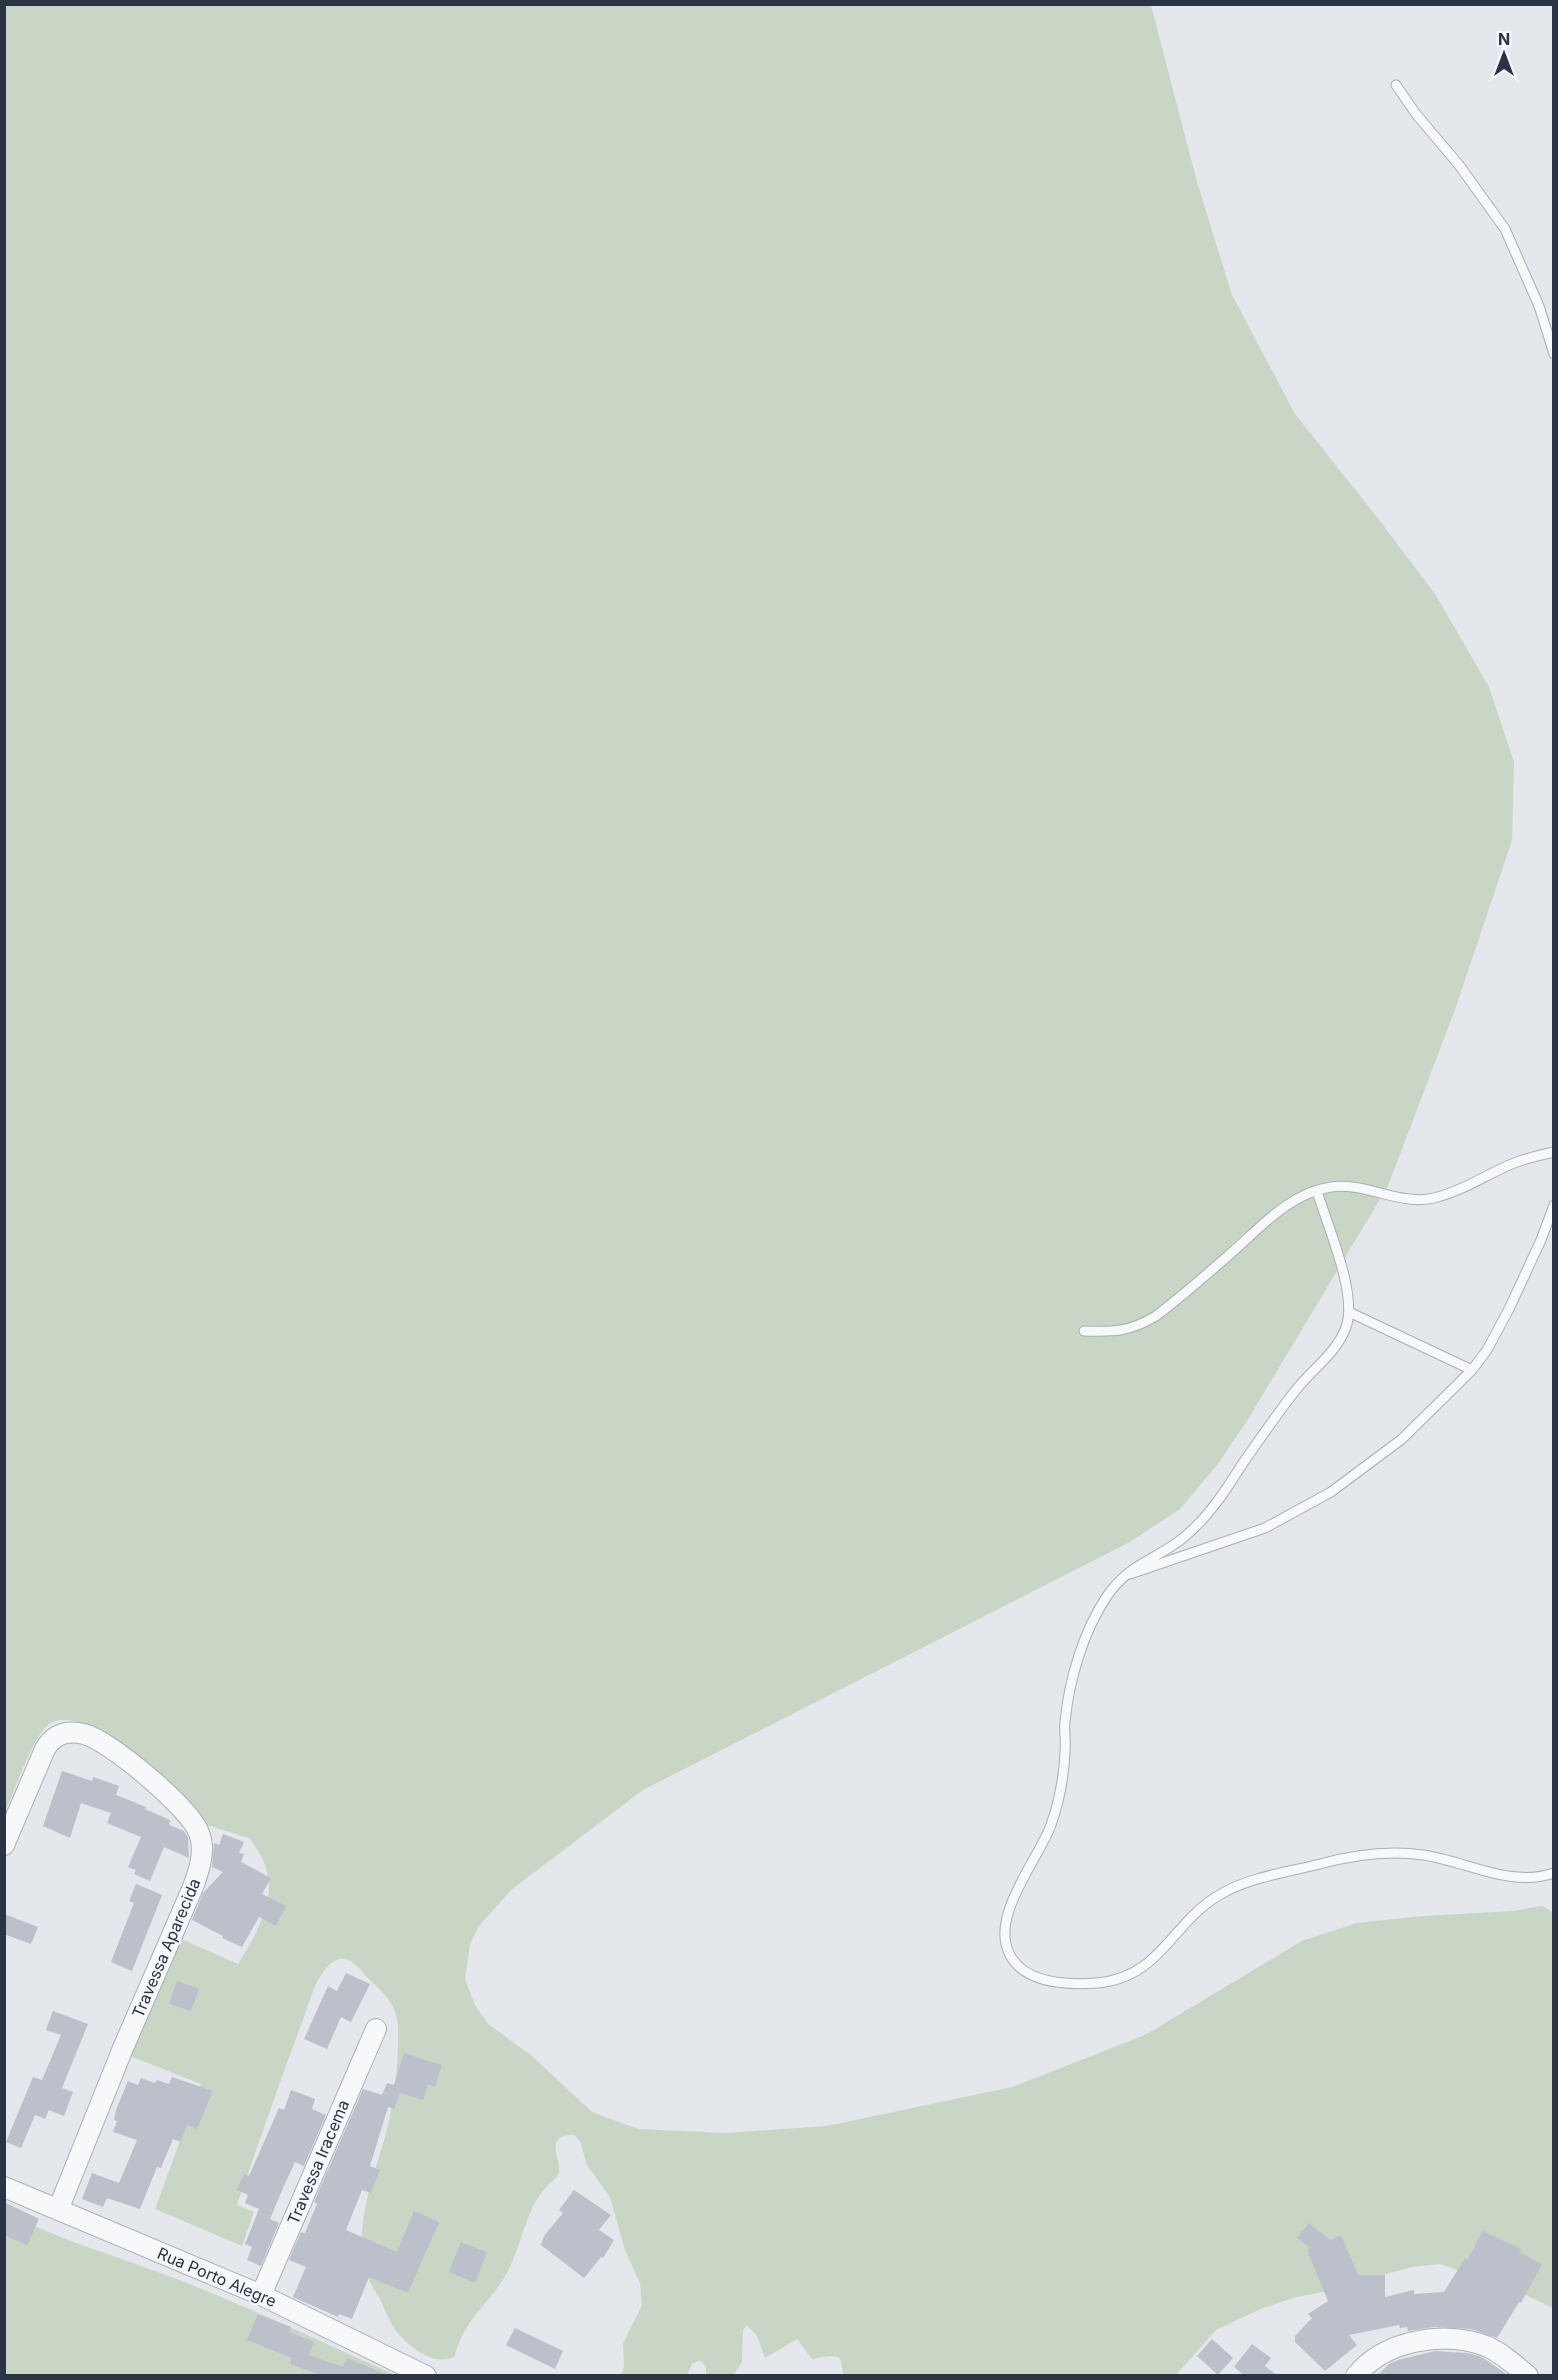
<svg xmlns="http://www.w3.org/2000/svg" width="1558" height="2380" font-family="Inter,sans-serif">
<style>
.green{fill:#c9d6c5}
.building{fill:#bbc0ca}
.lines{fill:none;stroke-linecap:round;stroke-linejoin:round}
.lane-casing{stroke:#a9aeb7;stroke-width:11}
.street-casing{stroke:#a9aeb7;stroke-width:22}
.lane{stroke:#f7f8fa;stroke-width:9}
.street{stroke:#f7f8fa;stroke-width:20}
.labels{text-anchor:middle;stroke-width:5;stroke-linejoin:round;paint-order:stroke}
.street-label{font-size:16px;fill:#2b3445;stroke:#f4f6f9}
</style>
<rect width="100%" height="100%" fill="#e4e7ec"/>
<path class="green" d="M 5,5 L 1151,5 L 1197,182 L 1232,295 L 1295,414 L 1373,512 L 1435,594 L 1489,687 L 1514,762 L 1512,840 L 1456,1007 L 1388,1186 L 1247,1421 L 1217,1465 L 1180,1509 L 1128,1543 L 643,1790 L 511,1890 L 479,1926 L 470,1944 L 465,1979 L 475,2005 L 488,2024 L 532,2056 L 592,2112 L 638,2129 L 726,2133 L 827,2126 L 1012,2087 L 1145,2035 L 1302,1941 L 1357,1923 L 1423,1916 L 1513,1911 L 1542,1906 L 1554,1913 L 1553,2308 L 1515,2290 L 1440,2264 L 1412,2267 L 1318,2293 L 1296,2297 L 1263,2308 L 1216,2330 L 1176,2375 L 843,2375 L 841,2361 L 838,2357 L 830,2356 L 812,2359 L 797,2339 L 765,2358 L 757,2336 L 747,2325 L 743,2330 L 742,2362 L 734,2375 L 706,2375 L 706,2367 L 702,2362 L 698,2361 L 692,2364 L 687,2375 L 621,2375 L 624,2366 L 623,2344 L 642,2305 L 640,2283 L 625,2250 L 610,2197 L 587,2165 L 580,2141 L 574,2135 C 537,2135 570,2168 555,2179 C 526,2201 524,2240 508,2271 C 497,2292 479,2308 467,2327 C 461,2336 458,2346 454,2357 C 438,2364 422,2355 409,2344 C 392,2330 389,2319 380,2299 C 375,2290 368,2281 366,2271 C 352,2221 377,2172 388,2125 C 395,2093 399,2058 398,2025 C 396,2002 382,1992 367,1977 C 358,1967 346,1950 330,1964 C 314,1979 309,2005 301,2025 C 279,2084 258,2145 237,2205 L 254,2212 L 242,2246 L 155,2209 L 201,2084 L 130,2056 L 181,1939 L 238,1964 C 265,1920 286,1883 249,1838 L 207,1825 L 198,1813 L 87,1726 C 74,1720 61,1716 48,1725 C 34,1735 13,1794 5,1812 Z
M 4,2211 C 58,2240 117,2256 174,2278 C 249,2307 322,2342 395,2375 L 5,2375 Z"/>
<path class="building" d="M 62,1771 L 92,1781 L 93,1777 L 119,1786 L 116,1795 L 146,1807 L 145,1809 L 170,1820 L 169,1825 L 184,1831 L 188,1838 L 189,1858 L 164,1847 L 150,1881 L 134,1874 L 136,1870 L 128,1867 L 141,1837 L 107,1823 L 111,1813 L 81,1803 L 70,1838 L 43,1826 Z
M 223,1834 L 244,1842 L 239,1853 L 244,1854 L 241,1862 L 271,1878 L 262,1894 L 286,1906 L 276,1926 L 259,1917 L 242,1947 L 222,1938 L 223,1936 L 192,1920 L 203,1893 L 223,1872 L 212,1867 L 214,1843 L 219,1845 Z
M 136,1884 L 162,1895 L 132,1971 L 111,1962 L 134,1903 L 129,1901 Z
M 4,1914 L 38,1927 L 31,1944 L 4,1934 Z
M 346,1973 L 370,1984 L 351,2022 L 341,2017 L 327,2049 L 304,2039 L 328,1986 L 337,1991 Z
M 177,1981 L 199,1989 L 191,2011 L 169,2004 Z
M 53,2011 L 88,2024 L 62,2088 L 73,2092 L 64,2116 L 49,2110 L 45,2119 L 35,2115 L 21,2148 L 6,2142 L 33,2077 L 42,2080 L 61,2035 L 46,2030 Z
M 404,2053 L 442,2065 L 435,2087 L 428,2084 L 423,2100 L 400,2093 L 394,2109 L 388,2107 L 370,2166 L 380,2170 L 371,2193 L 362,2190 L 346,2230 L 397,2252 L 414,2211 L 439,2222 L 408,2293 L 369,2277 L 352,2319 L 339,2314 L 338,2317 L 293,2297 L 306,2267 L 289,2260 L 301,2232 L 305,2233 L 317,2204 L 314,2202 L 363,2089 L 382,2095 L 387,2083 L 394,2085 Z
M 172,2077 L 213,2091 L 197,2129 L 187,2125 L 181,2142 L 173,2139 L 161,2168 L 157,2167 L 140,2209 L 107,2198 L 103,2207 L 82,2199 L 92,2173 L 119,2183 L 137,2140 L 113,2132 L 117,2121 L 114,2120 L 116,2110 L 128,2081 L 138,2085 L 141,2078 L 155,2083 L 157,2080 L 169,2084 Z
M 291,2090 L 315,2099 L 312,2109 L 326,2115 L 304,2166 L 295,2162 L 283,2188 L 270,2219 L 279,2223 L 261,2266 L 247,2260 L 252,2247 L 245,2244 L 259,2209 L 245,2203 L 248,2195 L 237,2190 L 244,2174 L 249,2176 L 279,2108 L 284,2110 Z
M 574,2190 L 611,2215 L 599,2230 L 614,2240 L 603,2258 L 601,2257 L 584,2278 L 541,2245 L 544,2236 L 563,2213 L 559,2210 Z
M 4,2202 L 39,2219 L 27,2245 L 4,2235 Z
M 1309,2223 L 1330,2240 L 1341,2235 L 1358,2275 L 1385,2275 L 1385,2297 L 1414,2290 L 1414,2294 L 1444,2292 L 1465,2258 L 1467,2260 L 1483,2231 L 1521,2249 L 1519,2252 L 1542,2264 L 1521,2303 L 1519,2302 L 1497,2338 L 1471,2329 L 1434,2327 L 1408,2331 L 1407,2327 L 1400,2328 L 1399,2325 L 1349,2335 L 1357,2345 L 1325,2371 L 1295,2342 L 1295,2336 L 1312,2318 L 1308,2314 L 1328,2301 L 1307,2250 L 1310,2248 L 1297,2238 Z
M 461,2242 L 487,2252 L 475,2283 L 449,2272 Z
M 258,2314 L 291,2327 L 289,2332 L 314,2342 L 309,2355 L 343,2367 L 347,2358 L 390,2376 L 323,2376 L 290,2364 L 292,2358 L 247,2340 Z
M 515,2328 L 563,2351 L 555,2369 L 506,2345 Z
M 1212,2339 L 1233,2358 L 1218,2375 L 1197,2356 Z
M 1252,2344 L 1271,2358 L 1265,2366 L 1278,2376 L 1245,2376 L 1234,2367 Z
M 1435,2351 L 1467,2353 L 1482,2357 L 1509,2376 L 1377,2376 L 1389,2364 L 1398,2360 Z"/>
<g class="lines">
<defs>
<path id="lane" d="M 1396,85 L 1416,114 L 1459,165 L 1505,229 L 1539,306 L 1554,354
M 1317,1191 C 1327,1225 1358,1294 1346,1327 C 1337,1353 1311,1370 1295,1391 C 1277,1414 1260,1439 1243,1463 C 1226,1490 1208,1518 1183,1538 C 1154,1561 1130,1563 1107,1596 C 1083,1632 1069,1680 1065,1722 C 1064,1732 1066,1742 1065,1752 C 1064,1776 1059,1802 1051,1825 C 1038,1860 989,1917 1010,1955 C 1025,1984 1069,1985 1097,1983 C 1162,1977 1171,1922 1221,1894 C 1250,1877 1288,1872 1320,1864 C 1353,1855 1389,1850 1423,1855 C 1466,1861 1510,1888 1554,1873
M 1349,1312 L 1472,1370
M 1084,1331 C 1114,1332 1129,1332 1156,1316 C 1181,1297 1205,1276 1229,1255 C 1259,1229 1289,1193 1331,1187 C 1366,1182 1400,1206 1434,1198 C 1463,1191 1487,1174 1514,1163 C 1527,1158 1540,1155 1554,1152
M 1130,1574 L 1265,1528 L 1331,1492 L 1402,1439 L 1472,1370 L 1487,1350 L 1509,1309 L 1541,1240 L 1554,1205"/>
<path id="street" d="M 4,1845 L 45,1749 C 54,1734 67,1730 84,1734 C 109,1740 190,1808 199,1833 C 206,1850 199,1871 193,1887 L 123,2048 L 58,2210
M 4,2187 L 261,2295 L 426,2376
M 261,2295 L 376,2029
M 1356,2376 C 1384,2340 1445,2330 1486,2346 C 1502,2353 1515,2365 1528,2376"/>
</defs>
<use href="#lane" class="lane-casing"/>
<use href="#street" class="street-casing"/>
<use href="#lane" class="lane"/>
<use href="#street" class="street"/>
</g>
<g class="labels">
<g class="street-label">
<text transform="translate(166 1948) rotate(-67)" y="6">Travessa Aparecida</text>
<text transform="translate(318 2162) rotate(-67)" y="6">Travessa Iracema</text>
<text transform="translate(217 2277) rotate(23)" y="6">Rua Porto Alegre</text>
</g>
</g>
<rect width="1558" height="2380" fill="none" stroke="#2b3445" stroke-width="12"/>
<g transform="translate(1504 54)" stroke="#f4f6f9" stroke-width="4.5" paint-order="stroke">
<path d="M0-4.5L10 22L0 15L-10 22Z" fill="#2b3445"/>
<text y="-9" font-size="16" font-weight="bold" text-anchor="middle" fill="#2b3445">N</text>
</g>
</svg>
